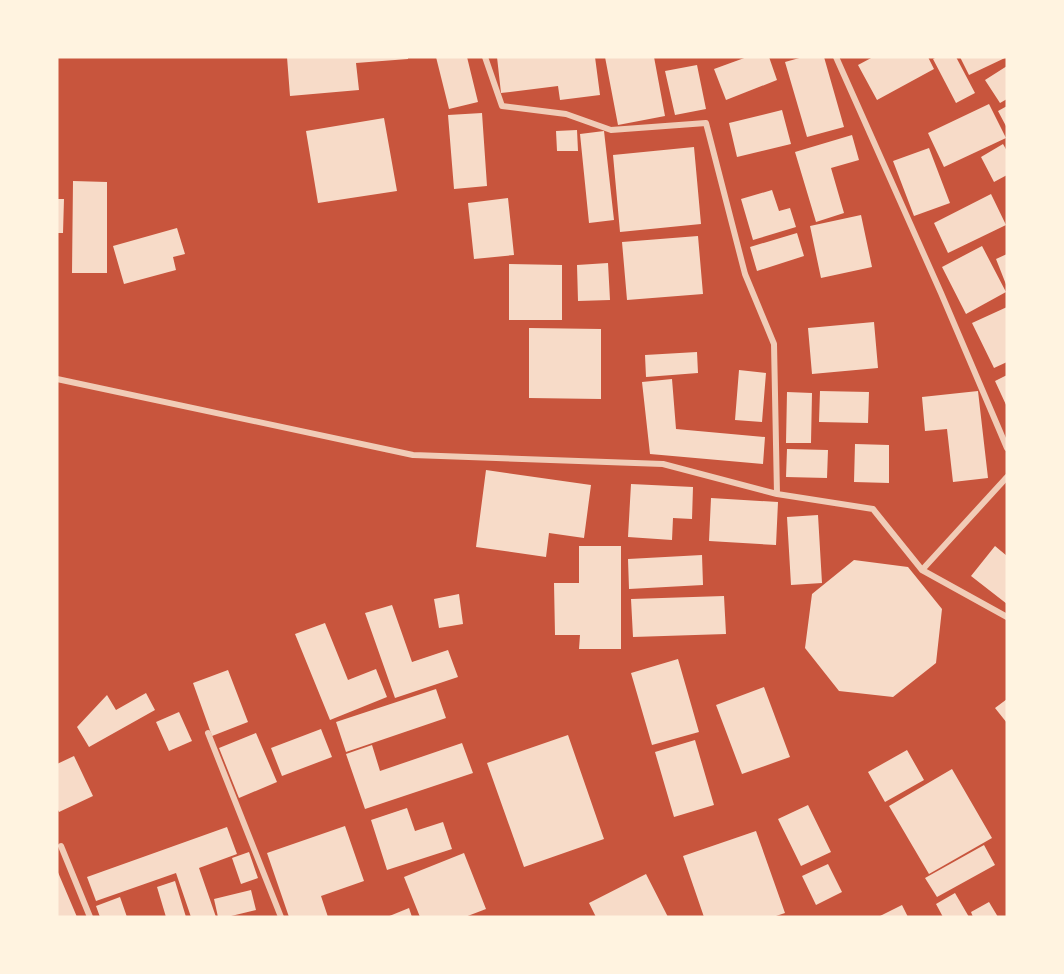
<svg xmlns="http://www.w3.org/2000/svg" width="1064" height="974" font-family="Mulish,sans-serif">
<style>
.building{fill:#f7dbc8}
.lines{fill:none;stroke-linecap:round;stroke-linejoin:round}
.minor{stroke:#f1ccb7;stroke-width:6}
</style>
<rect width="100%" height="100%" fill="#c8553d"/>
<path class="building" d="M 287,57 L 408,57 L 408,59 L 356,63 L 359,90 L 290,96 Z
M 436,57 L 467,57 L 478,102 L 449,109 Z
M 497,57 L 595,57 L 600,95 L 560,100 L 558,86 L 501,93 Z
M 605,57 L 654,57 L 665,116 L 618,125 Z
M 747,57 L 769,57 L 777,80 L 726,100 L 714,69 Z
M 803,57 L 824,57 L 844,127 L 807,137 L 785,62 Z
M 873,57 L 928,57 L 934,69 L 877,100 L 858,65 Z
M 937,57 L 956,57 L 975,93 L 956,103 L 933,59 Z
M 960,57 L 1007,57 L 969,75 Z
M 697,65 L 706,109 L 675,115 L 665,71 Z
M 1007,66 L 1007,99 L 1000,103 L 985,80 Z
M 989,104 L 1006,138 L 944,167 L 928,133 Z
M 1007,106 L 1007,128 L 998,111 Z
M 782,110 L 791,144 L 737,157 L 729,123 Z
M 482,113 L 487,186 L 454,189 L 448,115 Z
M 384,118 L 397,191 L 318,203 L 306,131 Z
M 577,130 L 578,151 L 557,151 L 556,131 Z
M 604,131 L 614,220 L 589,223 L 580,134 Z
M 852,135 L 859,160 L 831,168 L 844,213 L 816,222 L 795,152 Z
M 1003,144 L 1007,151 L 1007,175 L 994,182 L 981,157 Z
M 694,147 L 701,224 L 620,232 L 613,155 Z
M 929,148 L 950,203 L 914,216 L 893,161 Z
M 73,181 L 107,182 L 107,273 L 72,273 Z
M 772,190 L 779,211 L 790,208 L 796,227 L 753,240 L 741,199 Z
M 991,194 L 1006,225 L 948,253 L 934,223 Z
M 508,198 L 514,255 L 474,259 L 468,203 Z
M 57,199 L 64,199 L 63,233 L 57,233 Z
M 861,215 L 872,267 L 821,278 L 810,226 Z
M 177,228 L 185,254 L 173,257 L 176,270 L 124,284 L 113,246 Z
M 797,233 L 804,256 L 757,271 L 750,247 Z
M 698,236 L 703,294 L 627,300 L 622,242 Z
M 982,246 L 1006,292 L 966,314 L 942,267 Z
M 1007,254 L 1007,287 L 996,259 Z
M 608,263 L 610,300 L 578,301 L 577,265 Z
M 509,264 L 562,265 L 562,320 L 509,320 Z
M 1007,307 L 1007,362 L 994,368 L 972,323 Z
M 874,322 L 878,368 L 812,374 L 808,328 Z
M 529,328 L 601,329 L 601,399 L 529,398 Z
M 697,352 L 698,373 L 646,377 L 645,355 Z
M 739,370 L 766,373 L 762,422 L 735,420 Z
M 1007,375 L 1007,407 L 995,381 Z
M 672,379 L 676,429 L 765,437 L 763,464 L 650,454 L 642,382 Z
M 820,391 L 869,392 L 868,423 L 819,422 Z
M 978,391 L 988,478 L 953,482 L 947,429 L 925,431 L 922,397 Z
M 787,392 L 812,393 L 811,443 L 786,443 Z
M 855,444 L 889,445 L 889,483 L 854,482 Z
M 787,449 L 828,450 L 827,478 L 786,477 Z
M 486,470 L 591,485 L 584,538 L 549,533 L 546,557 L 476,547 Z
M 631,484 L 693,487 L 692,519 L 673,518 L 672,540 L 628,537 Z
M 711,498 L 778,502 L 776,545 L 709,541 Z
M 818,515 L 822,583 L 791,585 L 787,517 Z
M 579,546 L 621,546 L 621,649 L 579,649 L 580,635 L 555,635 L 554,583 L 579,583 Z
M 995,546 L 1007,556 L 1007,604 L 971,576 Z
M 702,555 L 703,585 L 629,589 L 628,559 Z
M 854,560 L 908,567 L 942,609 L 936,663 L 893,697 L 839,691 L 805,648 L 812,594 Z
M 459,594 L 463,624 L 439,628 L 434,599 Z
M 724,596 L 726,634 L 633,637 L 631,599 Z
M 392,605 L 412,662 L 448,650 L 458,677 L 395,698 L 365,613 Z
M 325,623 L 348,680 L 376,669 L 387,697 L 330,720 L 295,634 Z
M 678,659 L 699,732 L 652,745 L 631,673 Z
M 228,670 L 248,722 L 212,736 L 193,683 Z
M 764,687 L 790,757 L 742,774 L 716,705 Z
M 436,689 L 446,718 L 346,752 L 336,722 Z
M 146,693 L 155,710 L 89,747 L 77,727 L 107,695 L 116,710 Z
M 1007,699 L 1007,723 L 995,708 Z
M 179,712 L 192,741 L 169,751 L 156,722 Z
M 321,729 L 332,757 L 282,776 L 271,748 Z
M 256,733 L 277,782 L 239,798 L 219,748 Z
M 568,735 L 604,839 L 524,867 L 487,763 Z
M 695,740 L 714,805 L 674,817 L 655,752 Z
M 462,743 L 473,773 L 365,809 L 346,754 L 372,745 L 380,771 Z
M 907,750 L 924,780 L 885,802 L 868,772 Z
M 74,756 L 93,796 L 59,812 L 57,808 L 57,764 Z
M 952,769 L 992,838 L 929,874 L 889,806 Z
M 808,805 L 831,852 L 801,866 L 778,819 Z
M 407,808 L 415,831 L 443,822 L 452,849 L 387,870 L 371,820 Z
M 345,826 L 364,881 L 321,896 L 328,917 L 289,917 L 267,853 Z
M 227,827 L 237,854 L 199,868 L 216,917 L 191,917 L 176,873 L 96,901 L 87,877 Z
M 756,831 L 785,913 L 773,917 L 704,917 L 683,856 Z
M 984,845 L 995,865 L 937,897 L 925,878 Z
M 249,852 L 258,878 L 241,884 L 232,858 Z
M 464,853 L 486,909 L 465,917 L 420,917 L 404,877 Z
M 828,864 L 842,892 L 816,905 L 802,876 Z
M 57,870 L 77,917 L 57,917 Z
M 646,874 L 668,917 L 596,917 L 589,903 Z
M 175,881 L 186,917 L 166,917 L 157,887 Z
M 251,890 L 256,910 L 227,917 L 218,917 L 214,899 Z
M 955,893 L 969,917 L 943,917 L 936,904 Z
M 120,897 L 127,917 L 100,917 L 96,906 Z
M 989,902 L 998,917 L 973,917 L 971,912 Z
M 902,905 L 908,917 L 878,917 Z
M 409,908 L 412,917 L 387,917 Z"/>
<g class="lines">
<path class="minor" d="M 485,57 L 502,106 L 566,114 L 611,130 L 706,123 L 745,274 L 774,344 L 777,494
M 836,57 L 941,293 L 1007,448
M 57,379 L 413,455 L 663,464 L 777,494 L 873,509 L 922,570 L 1007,617
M 922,570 L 1007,477
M 208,733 L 281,917
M 61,846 L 90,917"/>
</g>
<rect width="1064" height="974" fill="none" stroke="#fff3e0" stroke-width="117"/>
</svg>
